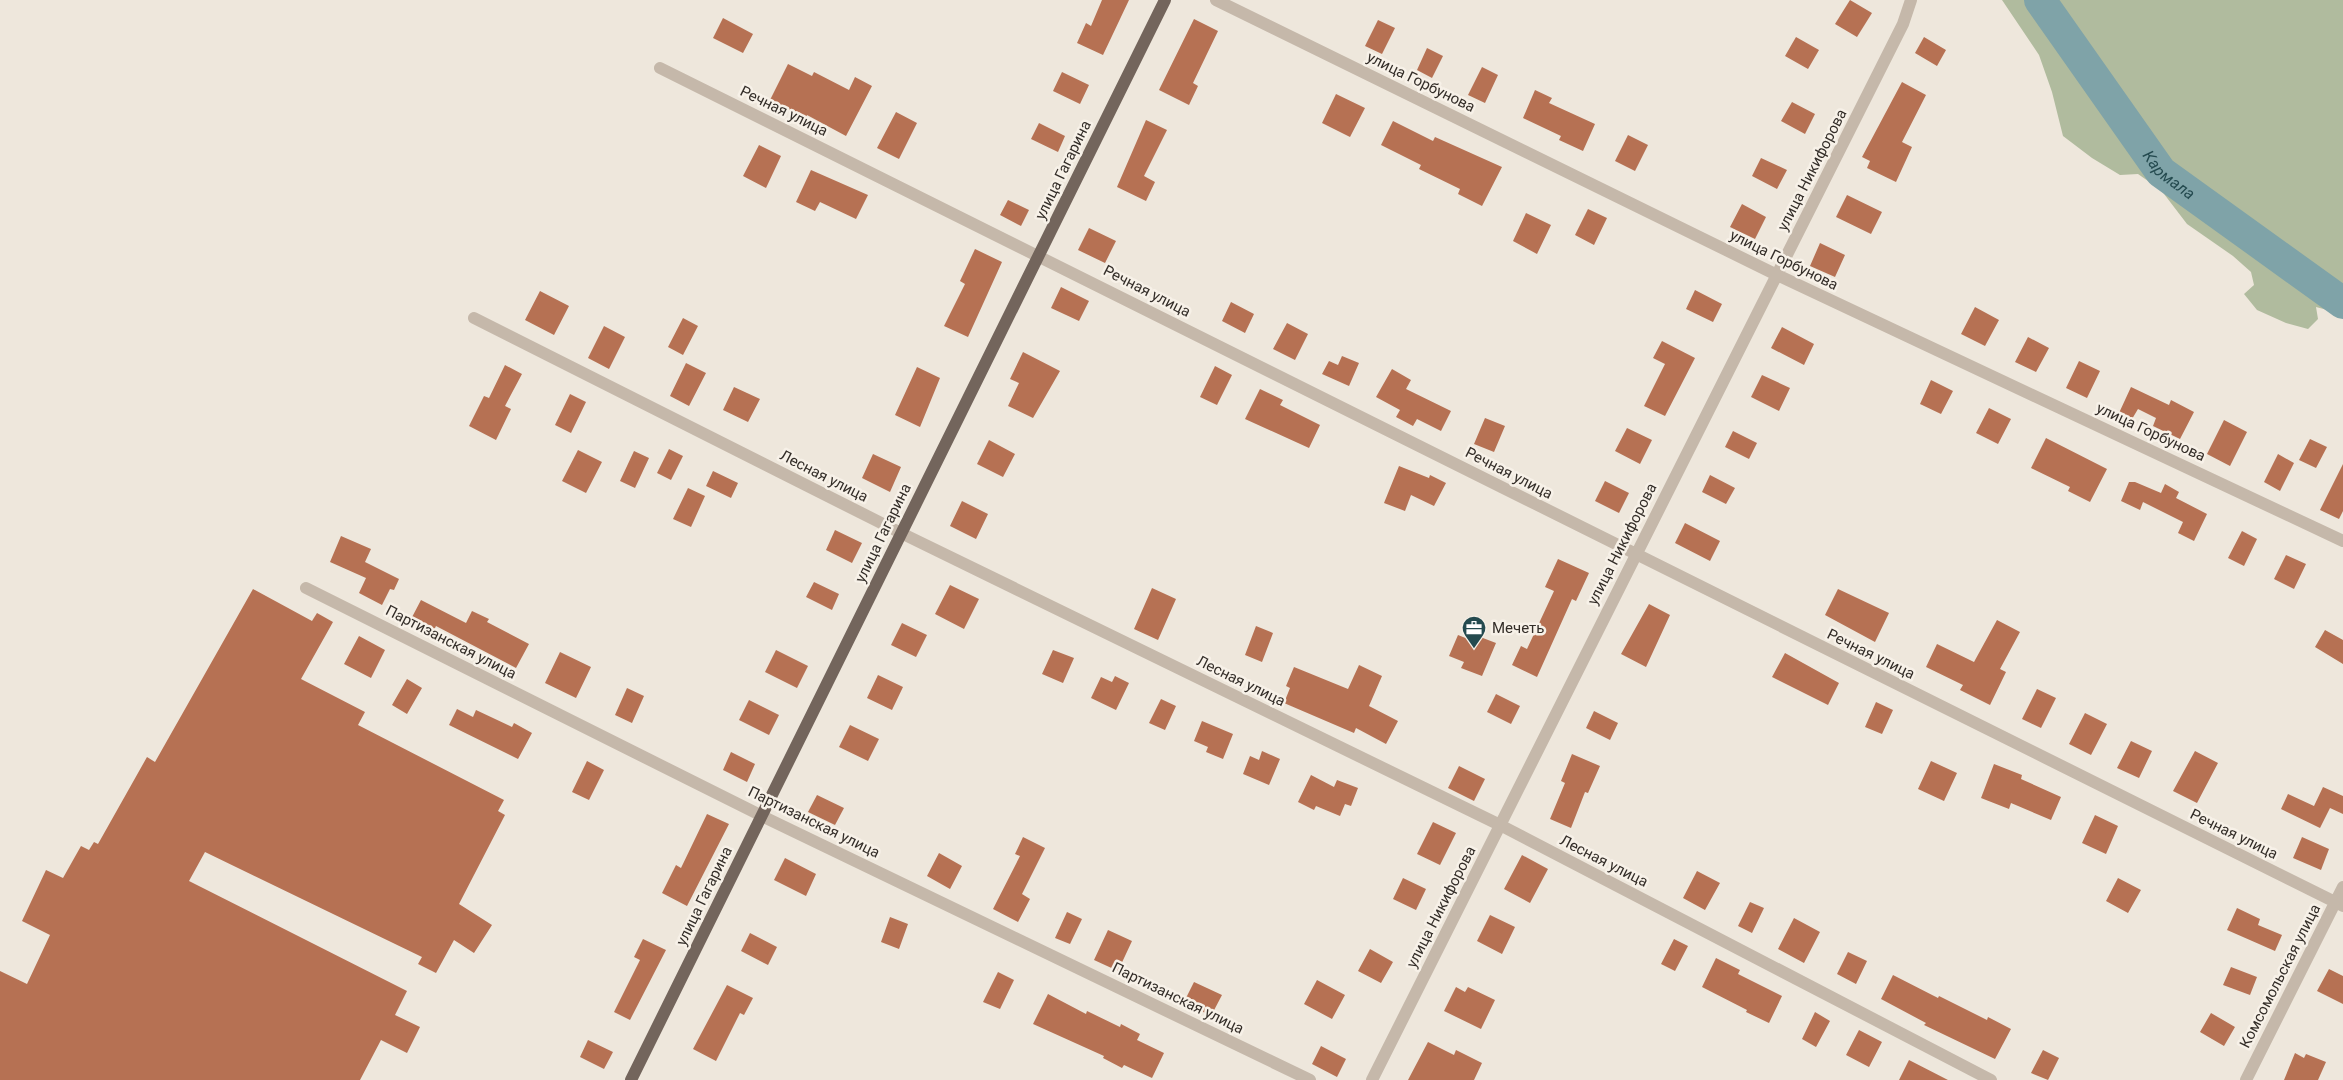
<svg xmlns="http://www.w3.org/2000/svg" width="2343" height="1080" font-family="Roboto,sans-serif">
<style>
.green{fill:#b0bb9e}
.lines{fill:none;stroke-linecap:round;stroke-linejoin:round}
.river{stroke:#7fa3a8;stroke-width:32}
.building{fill:#b67153}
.minor{stroke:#c5b8aa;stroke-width:12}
.major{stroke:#73655c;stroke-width:12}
.labels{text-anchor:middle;stroke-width:5;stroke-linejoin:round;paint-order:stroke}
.street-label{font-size:15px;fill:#332d28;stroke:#f7f1e8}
.poi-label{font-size:15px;fill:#332d28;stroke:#f7f1e8;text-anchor:start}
.water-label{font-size:16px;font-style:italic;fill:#244a4f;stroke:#f7f1e8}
</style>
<rect width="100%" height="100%" fill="#eee7dc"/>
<path class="green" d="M 2002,0 L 2343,0 L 2343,318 L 2335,312 L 2316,307 L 2318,319 L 2308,329 L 2286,323 L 2257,310 L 2244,294 L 2254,285 L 2251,272 L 2233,256 L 2187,224 L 2161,190 L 2138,174 L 2120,175 L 2092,158 L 2063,136 L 2052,92 L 2039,55 Z"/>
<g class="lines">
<path class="river" id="s1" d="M 2040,0 L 2161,172 L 2343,303"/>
</g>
<path class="building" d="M 1102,0 L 1129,0 L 1103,55 L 1077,43 L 1086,23 L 1091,26 Z
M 1850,0 L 1872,13 L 1857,37 L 1835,24 Z
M 723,18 L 753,34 L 743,53 L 713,38 Z
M 1194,19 L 1218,31 L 1193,83 L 1198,86 L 1189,105 L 1159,90 Z
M 1378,20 L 1395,28 L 1382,54 L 1365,46 Z
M 1796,37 L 1819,50 L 1808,69 L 1785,56 Z
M 1924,37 L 1946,50 L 1937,66 L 1915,53 Z
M 1427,48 L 1443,56 L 1432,78 L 1417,70 Z
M 788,64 L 812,76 L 814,72 L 849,90 L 855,77 L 872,86 L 846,136 L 807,115 L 806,117 L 792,111 L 770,100 Z
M 1482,67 L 1498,75 L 1485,103 L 1468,95 Z
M 1062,72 L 1089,85 L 1080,104 L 1053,91 Z
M 1902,82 L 1926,95 L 1902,142 L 1912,147 L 1896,182 L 1867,168 L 1870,161 L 1862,157 Z
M 1535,90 L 1552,98 L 1549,103 L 1595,124 L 1583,151 L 1559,140 L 1561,136 L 1523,118 Z
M 1336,94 L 1365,108 L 1350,137 L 1322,123 Z
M 1792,102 L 1815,114 L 1805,134 L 1781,121 Z
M 896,112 L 917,123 L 899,159 L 877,148 Z
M 1146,120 L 1167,130 L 1144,176 L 1155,182 L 1146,201 L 1117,187 Z
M 1393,121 L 1433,141 L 1435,137 L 1502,167 L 1482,206 L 1458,194 L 1460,189 L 1419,169 L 1421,165 L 1381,145 Z
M 1039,123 L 1065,136 L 1058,152 L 1031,139 Z
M 1628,135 L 1648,145 L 1635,171 L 1615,161 Z
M 759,145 L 781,156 L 766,188 L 743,176 Z
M 1761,158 L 1787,170 L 1777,189 L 1752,176 Z
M 811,170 L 868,195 L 856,219 L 820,202 L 815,211 L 796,202 Z
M 1847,195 L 1882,212 L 1871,234 L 1836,217 Z
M 1008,200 L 1029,210 L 1021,226 L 1000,215 Z
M 1742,204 L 1766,217 L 1755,239 L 1730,227 Z
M 1588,209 L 1607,218 L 1594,245 L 1575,235 Z
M 1526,213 L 1551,225 L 1537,254 L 1513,241 Z
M 1089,228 L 1116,241 L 1105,263 L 1078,250 Z
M 1820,243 L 1845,255 L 1835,277 L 1810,266 Z
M 975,249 L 1002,262 L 968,337 L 944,326 L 965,284 L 960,281 Z
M 1061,287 L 1089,301 L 1079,321 L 1051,308 Z
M 1695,290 L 1722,304 L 1713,322 L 1686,309 Z
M 540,291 L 569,306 L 554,335 L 525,320 Z
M 1231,302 L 1254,314 L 1245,333 L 1222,321 Z
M 1975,307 L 1999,320 L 1985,346 L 1961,334 Z
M 683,318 L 698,326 L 683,355 L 668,347 Z
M 1287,323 L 1308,334 L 1295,360 L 1273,349 Z
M 604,326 L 625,337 L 609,369 L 588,358 Z
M 1782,327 L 1814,344 L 1804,365 L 1771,348 Z
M 2028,337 L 2049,348 L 2036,372 L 2015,362 Z
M 1662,341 L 1695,358 L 1665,416 L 1644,406 L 1665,364 L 1653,358 Z
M 1023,352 L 1060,371 L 1033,418 L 1008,406 L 1019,383 L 1010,379 Z
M 1342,356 L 1359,363 L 1349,386 L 1322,374 L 1329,361 L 1338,365 Z
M 2079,361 L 2100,371 L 2087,398 L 2066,388 Z
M 686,363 L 706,373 L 689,406 L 670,396 Z
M 505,365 L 522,374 L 505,406 L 511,409 L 496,440 L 469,426 L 484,396 L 489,398 Z
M 1215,366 L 1232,375 L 1217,405 L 1200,397 Z
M 917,367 L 940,378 L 920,427 L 895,415 Z
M 1392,369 L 1411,380 L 1406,389 L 1451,411 L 1441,431 L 1417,419 L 1413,426 L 1396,417 L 1400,410 L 1376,397 Z
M 1762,375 L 1790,388 L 1779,411 L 1751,397 Z
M 1931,380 L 1953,391 L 1941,414 L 1920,404 Z
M 734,387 L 760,399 L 748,422 L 723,410 Z
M 2131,387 L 2169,405 L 2171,400 L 2194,412 L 2180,439 L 2153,426 L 2156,418 L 2138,409 L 2132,419 L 2119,413 Z
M 1260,389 L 1283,400 L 1280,405 L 1320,425 L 1309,448 L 1245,419 Z
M 570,394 L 586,402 L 571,433 L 555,425 Z
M 1989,408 L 2011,419 L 1998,444 L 1976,433 Z
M 1485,418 L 1505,426 L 1494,452 L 1474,444 Z
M 2224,420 L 2247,432 L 2230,466 L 2207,454 Z
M 1627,428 L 1652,440 L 1640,464 L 1615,451 Z
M 1733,431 L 1757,443 L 1749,459 L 1725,447 Z
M 2046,438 L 2107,469 L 2090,502 L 2068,491 L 2070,487 L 2031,468 Z
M 2310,439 L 2327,447 L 2316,468 L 2299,460 Z
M 989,440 L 1015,454 L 1003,477 L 977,464 Z
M 669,449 L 683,456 L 671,480 L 657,473 Z
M 578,450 L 602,462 L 586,493 L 562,481 Z
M 634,451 L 649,458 L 635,488 L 620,481 Z
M 873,454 L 901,467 L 890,492 L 862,478 Z
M 2278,454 L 2294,463 L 2280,491 L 2264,482 Z
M 2343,464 L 2343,511 L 2339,519 L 2320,510 Z
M 1399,466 L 1429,478 L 1430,475 L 1446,483 L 1434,506 L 1411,495 L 1405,511 L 1384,503 Z
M 713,471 L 738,483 L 731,498 L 706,486 Z
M 1710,475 L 1735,488 L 1726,504 L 1702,492 Z
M 1605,481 L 1629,493 L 1619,513 L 1595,501 Z
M 2129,482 L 2135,482 L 2161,493 L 2165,484 L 2179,492 L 2176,498 L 2207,514 L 2194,541 L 2178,533 L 2183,522 L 2143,502 L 2140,510 L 2121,501 Z
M 688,488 L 705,496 L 691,527 L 673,519 Z
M 962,501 L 988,514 L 976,539 L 950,526 Z
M 1685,523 L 1720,541 L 1710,561 L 1675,543 Z
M 835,530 L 862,543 L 852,563 L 826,550 Z
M 2242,531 L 2257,539 L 2244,566 L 2228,558 Z
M 341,536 L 371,549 L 365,562 L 399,579 L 394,590 L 390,589 L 382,605 L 359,593 L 366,578 L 330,562 Z
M 2286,555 L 2306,564 L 2294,589 L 2274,579 Z
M 1558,559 L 1589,573 L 1576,601 L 1572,599 L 1537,677 L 1512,665 L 1521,646 L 1527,649 L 1554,591 L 1545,587 Z
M 814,582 L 839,594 L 832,610 L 806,597 Z
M 950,585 L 979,599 L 964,629 L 935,614 Z
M 1152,588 L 1176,599 L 1158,640 L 1134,629 Z
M 253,589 L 312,621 L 317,613 L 333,622 L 301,679 L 365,712 L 358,725 L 504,800 L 498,811 L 505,815 L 459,904 L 492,925 L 474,953 L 454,940 L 436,973 L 418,964 L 422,957 L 205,852 L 189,881 L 407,991 L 395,1015 L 420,1027 L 407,1053 L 381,1040 L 360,1080 L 0,1080 L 0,971 L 27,984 L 50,935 L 22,921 L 46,870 L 63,878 L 81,846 L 89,850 L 94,842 L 98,844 L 147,757 L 155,762 Z
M 1838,589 L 1889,613 L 1875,642 L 1825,615 Z
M 421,600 L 466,623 L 472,611 L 489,619 L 487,622 L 529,644 L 516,668 L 436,626 L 433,632 L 410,621 Z
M 1649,604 L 1670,615 L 1646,667 L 1621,654 Z
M 1997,620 L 2020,632 L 2000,669 L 2006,672 L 1990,705 L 1960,690 L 1963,685 L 1926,667 L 1937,644 L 1974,662 Z
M 902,623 L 927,635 L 916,657 L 891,645 Z
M 1256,626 L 1273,633 L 1262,662 L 1245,655 Z
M 2325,630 L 2343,640 L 2343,664 L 2315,647 Z
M 1458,635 L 1473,641 L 1475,635 L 1496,643 L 1482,676 L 1461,668 L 1464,662 L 1449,656 Z
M 359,636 L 385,650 L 371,678 L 344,664 Z
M 776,650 L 808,666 L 797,688 L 765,672 Z
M 1053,650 L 1074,658 L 1063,683 L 1042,674 Z
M 560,652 L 591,667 L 576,698 L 545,683 Z
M 1785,653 L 1839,683 L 1828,705 L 1772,677 Z
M 1359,665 L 1382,676 L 1369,706 L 1398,721 L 1386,744 L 1356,728 L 1354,733 L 1284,703 L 1290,688 L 1286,686 L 1294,667 L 1348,689 Z
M 878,675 L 903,687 L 892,710 L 867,698 Z
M 1115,676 L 1129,683 L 1116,710 L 1091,698 L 1101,677 L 1112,682 Z
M 407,679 L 422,688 L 407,714 L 392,705 Z
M 627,688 L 644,696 L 632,723 L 615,715 Z
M 2037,689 L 2056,698 L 2041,728 L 2022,719 Z
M 1496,694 L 1520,706 L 1511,724 L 1487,712 Z
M 1161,699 L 1176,706 L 1165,730 L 1149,723 Z
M 749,700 L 779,715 L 769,735 L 739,720 Z
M 1876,702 L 1893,710 L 1882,734 L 1865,727 Z
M 457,709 L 473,717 L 476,710 L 512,727 L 514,723 L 532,733 L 518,759 L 449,725 Z
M 1594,711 L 1618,723 L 1610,740 L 1586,728 Z
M 2085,713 L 2107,724 L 2091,755 L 2069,744 Z
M 1202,721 L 1233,734 L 1223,759 L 1206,752 L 1208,747 L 1194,741 Z
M 850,725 L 879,739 L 868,761 L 839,747 Z
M 2131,741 L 2152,751 L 2139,778 L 2117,768 Z
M 1262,751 L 1280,759 L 1269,785 L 1243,774 L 1250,756 L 1259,760 Z
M 2195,751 L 2218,763 L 2197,803 L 2173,791 Z
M 731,752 L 755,764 L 747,782 L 723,770 Z
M 1572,754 L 1600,766 L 1588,793 L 1585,792 L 1571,828 L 1550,819 L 1565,783 L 1561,781 Z
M 587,761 L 604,770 L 589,800 L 572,792 Z
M 1931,761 L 1957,773 L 1944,801 L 1918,789 Z
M 1994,764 L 2022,775 L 2021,779 L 2061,797 L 2051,820 L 2011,803 L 2009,809 L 1981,798 Z
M 1459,766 L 1485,779 L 1474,801 L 1448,788 Z
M 1311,775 L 1334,787 L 1337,780 L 1358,788 L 1351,806 L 1345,804 L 1340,816 L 1316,806 L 1314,810 L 1298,802 Z
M 2323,787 L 2343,796 L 2343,814 L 2330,808 L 2320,828 L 2281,809 L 2288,794 L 2314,806 Z
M 817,795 L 844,808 L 835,825 L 808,812 Z
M 707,814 L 729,824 L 687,906 L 662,893 L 676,865 L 681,868 Z
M 2095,815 L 2118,826 L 2106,854 L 2082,843 Z
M 1433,822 L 1456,833 L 1440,865 L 1417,854 Z
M 1023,837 L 1045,848 L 1022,894 L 1030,899 L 1018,922 L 993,909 L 1020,856 L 1015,854 Z
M 2302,837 L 2329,849 L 2321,870 L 2293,858 Z
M 939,853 L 962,866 L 950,889 L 927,876 Z
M 1522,855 L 1548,869 L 1530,903 L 1504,889 Z
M 785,858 L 816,874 L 806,896 L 774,880 Z
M 1697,871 L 1720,883 L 1705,910 L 1683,898 Z
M 1403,878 L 1426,889 L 1416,910 L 1393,899 Z
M 2118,878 L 2141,890 L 2128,913 L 2106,901 Z
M 1750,902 L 1764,908 L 1752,933 L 1738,926 Z
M 2237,908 L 2260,919 L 2258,925 L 2282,935 L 2275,951 L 2227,930 Z
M 1067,912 L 1082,919 L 1070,944 L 1055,938 Z
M 1490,915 L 1515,927 L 1502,954 L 1477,941 Z
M 890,917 L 908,924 L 899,949 L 881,942 Z
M 1794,918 L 1820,932 L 1804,963 L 1778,949 Z
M 1108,930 L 1132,941 L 1118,971 L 1094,960 Z
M 750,933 L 777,947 L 768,965 L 741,951 Z
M 643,939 L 666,950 L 630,1020 L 614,1012 L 640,960 L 634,957 Z
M 1674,939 L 1688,946 L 1675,971 L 1661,964 Z
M 1370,949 L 1393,962 L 1381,983 L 1358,971 Z
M 1848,952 L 1867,961 L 1856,984 L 1837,974 Z
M 1716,958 L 1740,970 L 1738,974 L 1782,996 L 1769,1023 L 1746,1012 L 1747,1010 L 1702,987 Z
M 2231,967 L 2257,977 L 2250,995 L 2223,985 Z
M 2329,969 L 2343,976 L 2343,1004 L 2317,991 Z
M 998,972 L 1014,980 L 1000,1009 L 983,1002 Z
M 1893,975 L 1938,998 L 1939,996 L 1987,1020 L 1988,1017 L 2011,1029 L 1995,1059 L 1924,1025 L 1926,1023 L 1881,999 Z
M 1317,980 L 1345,995 L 1332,1019 L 1304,1004 Z
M 1194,982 L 1222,995 L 1211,1016 L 1184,1002 Z
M 727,985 L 753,998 L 744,1015 L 740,1013 L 716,1061 L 693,1049 Z
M 1456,987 L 1465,992 L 1468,987 L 1495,1000 L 1481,1029 L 1444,1011 Z
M 1048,994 L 1086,1014 L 1087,1011 L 1120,1027 L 1121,1024 L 1140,1034 L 1137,1040 L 1164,1053 L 1152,1078 L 1124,1065 L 1122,1068 L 1103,1058 L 1104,1056 L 1033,1024 Z
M 1815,1012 L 1830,1021 L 1816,1047 L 1802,1039 Z
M 2211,1013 L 2235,1027 L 2224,1046 L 2200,1032 Z
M 1859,1030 L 1882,1042 L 1869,1067 L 1846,1055 Z
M 588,1040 L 613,1052 L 604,1069 L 580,1057 Z
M 1428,1042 L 1454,1055 L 1456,1050 L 1482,1063 L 1474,1080 L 1408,1080 Z
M 1321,1046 L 1346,1059 L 1337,1077 L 1312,1064 Z
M 2043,1050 L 2059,1058 L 2048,1080 L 2031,1073 Z
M 2295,1053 L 2304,1058 L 2306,1054 L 2326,1062 L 2318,1080 L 2284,1080 Z
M 1909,1060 L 1948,1080 L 1899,1080 Z"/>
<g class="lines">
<path class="minor" d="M 1216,0 L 1777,275 L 2343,541
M 660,68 L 2343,906
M 474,318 L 901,533 L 1500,825 L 1991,1080
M 306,588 L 762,816 L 1310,1080
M 1372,1080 L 1903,24 L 1911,0
M 2246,1080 L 2343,887"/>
<path class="major" d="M 631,1080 L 1165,0"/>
</g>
<defs>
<symbol id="office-pin" viewBox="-11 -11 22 30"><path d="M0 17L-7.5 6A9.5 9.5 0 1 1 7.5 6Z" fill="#244a4f" stroke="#f7f1e8"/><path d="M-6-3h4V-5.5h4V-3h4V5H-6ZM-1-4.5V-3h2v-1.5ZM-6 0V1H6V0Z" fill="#fff"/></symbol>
</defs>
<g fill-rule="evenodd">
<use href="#office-pin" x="1460" y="614" width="28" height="38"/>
</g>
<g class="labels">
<g class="street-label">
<text transform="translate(1421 82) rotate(26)" y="5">улица Горбунова</text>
<text transform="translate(784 111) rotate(26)" y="5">Речная улица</text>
<text transform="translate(1063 170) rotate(-64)" y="5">улица Гагарина</text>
<text transform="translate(1812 170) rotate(-63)" y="5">улица Никифорова</text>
<text transform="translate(1784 260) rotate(26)" y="5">улица Горбунова</text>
<text transform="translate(1147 291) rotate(27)" y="5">Речная улица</text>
<text transform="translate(2151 432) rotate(25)" y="5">улица Горбунова</text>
<text transform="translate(1509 473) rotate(27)" y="5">Речная улица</text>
<text transform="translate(824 476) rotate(27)" y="5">Лесная улица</text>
<text transform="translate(883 533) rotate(-64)" y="5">улица Гагарина</text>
<text transform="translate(1622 544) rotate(-63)" y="5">улица Никифорова</text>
<text transform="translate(451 642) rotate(27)" y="5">Партизанская улица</text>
<text transform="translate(1871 654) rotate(26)" y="5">Речная улица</text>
<text transform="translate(1241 681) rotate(26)" y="5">Лесная улица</text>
<text transform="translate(814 822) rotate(26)" y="5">Партизанская улица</text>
<text transform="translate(2234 834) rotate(26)" y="5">Речная улица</text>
<text transform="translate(1604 861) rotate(27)" y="5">Лесная улица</text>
<text transform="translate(704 896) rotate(-64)" y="5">улица Гагарина</text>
<text transform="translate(1441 907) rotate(-63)" y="5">улица Никифорова</text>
<text transform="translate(2280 976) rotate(-63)" y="5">Комсомольская улица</text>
<text transform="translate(1178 998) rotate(26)" y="5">Партизанская улица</text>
</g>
<g class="poi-label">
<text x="1492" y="633">Мечеть</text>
</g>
<g class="water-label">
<text dy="6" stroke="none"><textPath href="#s1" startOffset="218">Кармала</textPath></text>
</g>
</g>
</svg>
